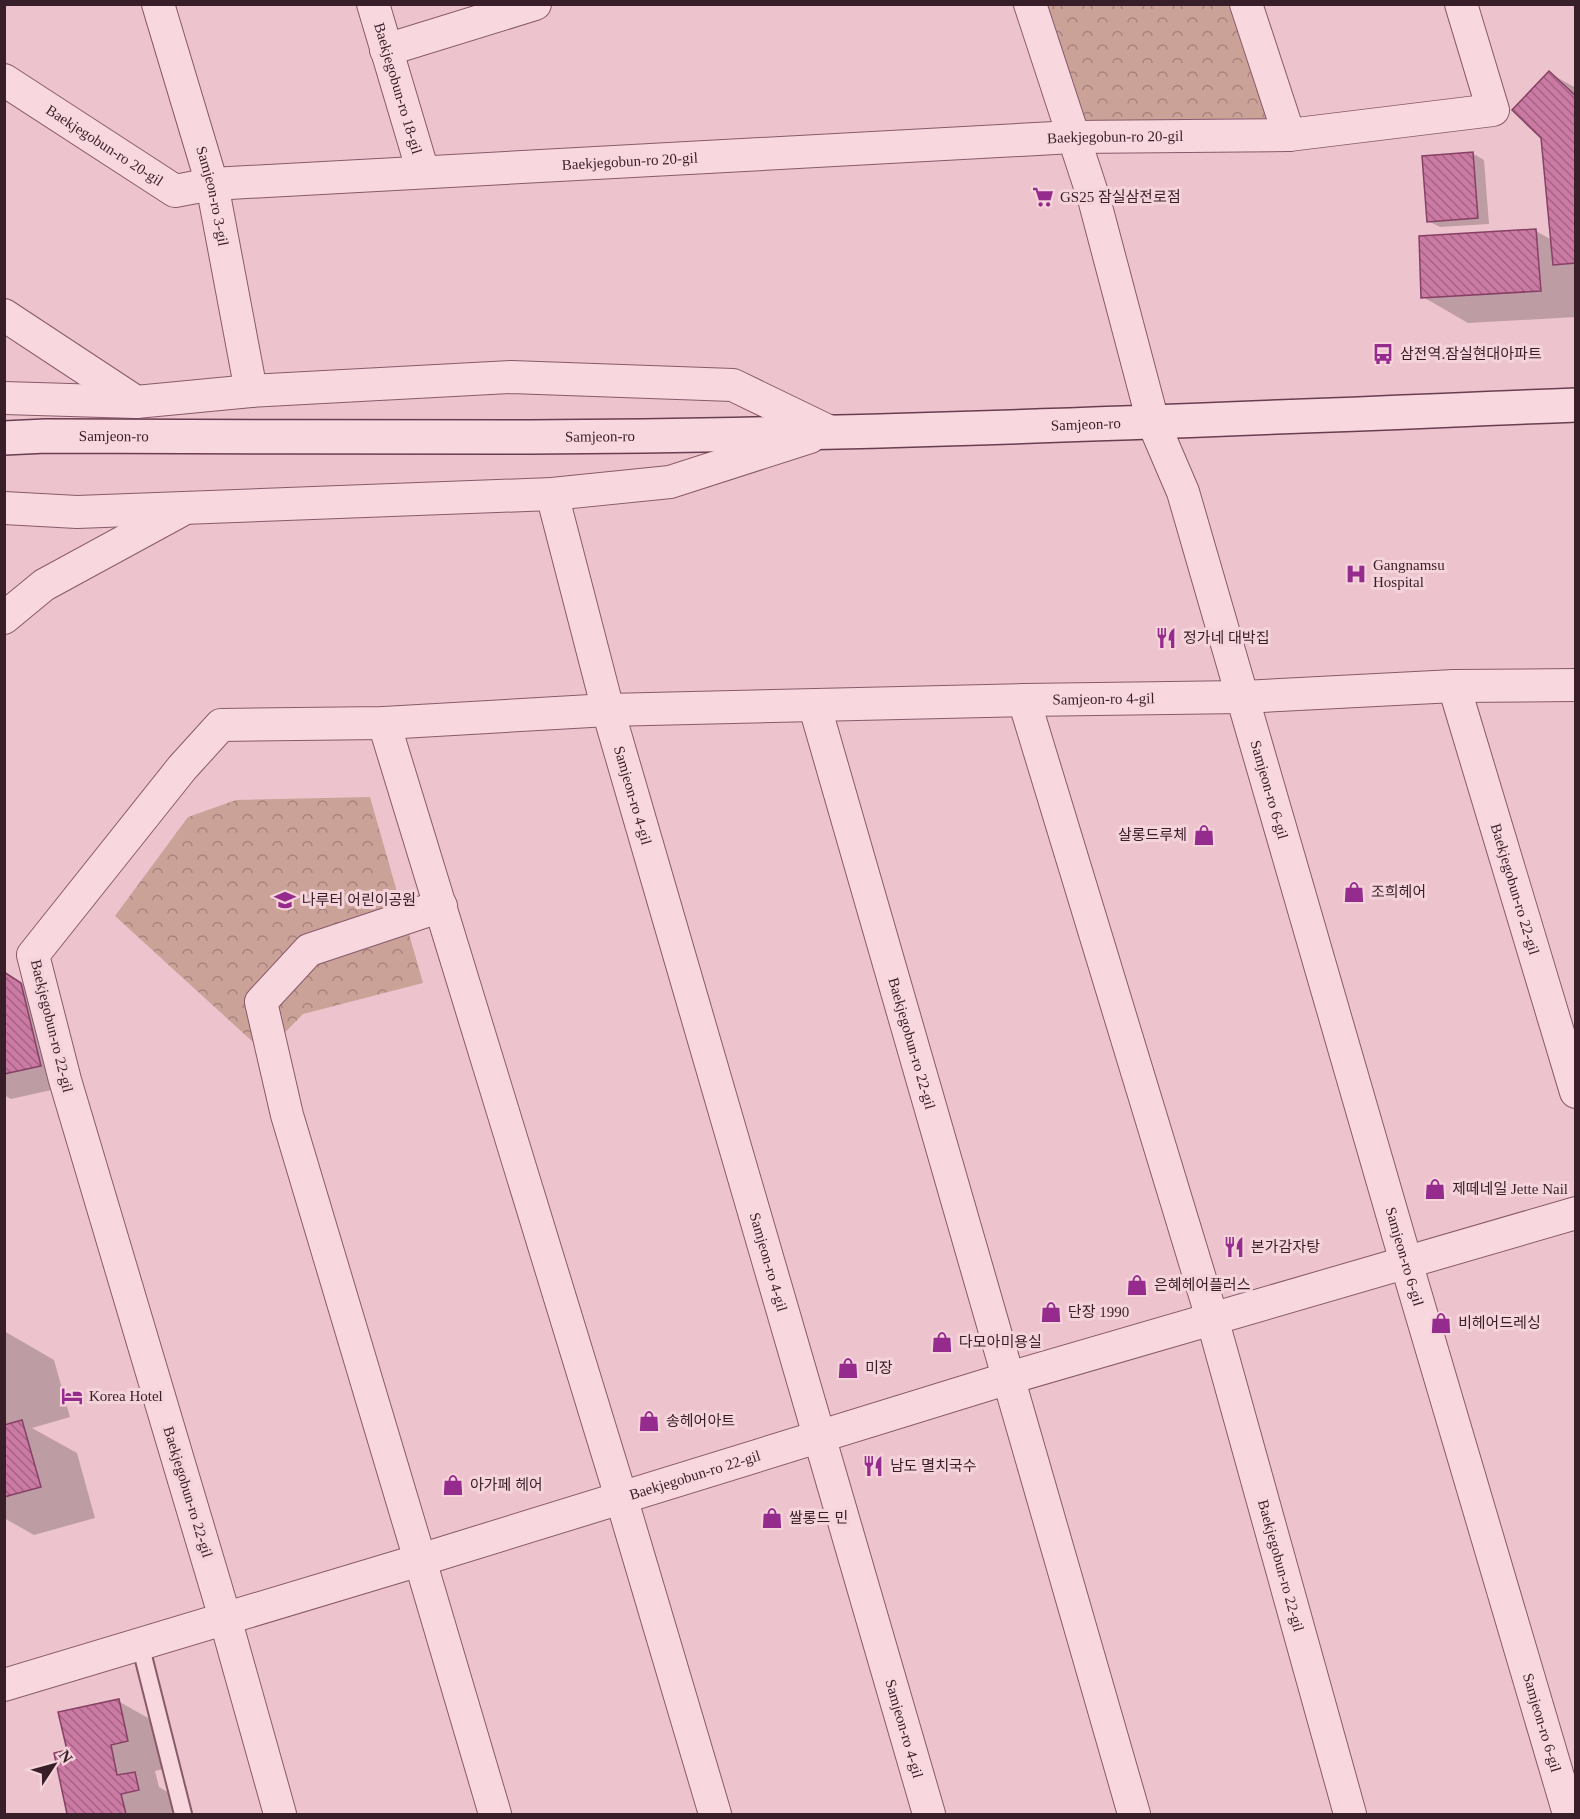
<svg xmlns="http://www.w3.org/2000/svg" width="1580" height="1819" font-family="'Times New Roman','Noto Sans KR',serif">
<style>
.park{fill:url(#park-crowns)}
.shadow{fill:#0003}
.building{fill:url(#building-back-hatch);stroke:#864165;stroke-width:1.5}
.lines{fill:none;stroke-linecap:round;stroke-linejoin:round}
.lane-casing{stroke:#885a6c;stroke-width:20}
.street-casing{stroke:#885a6c;stroke-width:34}
.secondary-casing{stroke:#693e50;stroke-width:36}
.lane{stroke:#f8d7de;stroke-width:16}
.street{stroke:#f8d7de;stroke-width:32}
.secondary{stroke:#f8d7de;stroke-width:33}
.labels{text-anchor:middle;stroke-width:6;stroke-linejoin:round;paint-order:stroke}
.street-label{font-size:15px;fill:#381e29;stroke:#f5d3da}
.poi-label{font-size:15px;fill:#381e29;stroke:#f5d3da;text-anchor:start}
</style>
<defs>
<pattern id="park-crowns" width="20" height="18" patternUnits="userSpaceOnUse" patternTransform="scale(1.5)"><rect width="20" height="18" fill="#cba298"/><path d="M2 6a3 3 0 1 1 6 0M12 15a3 3 0 1 1 6 0" fill="none" stroke="#a6837c"/></pattern>
<pattern id="building-back-hatch" width="6" height="6" patternUnits="userSpaceOnUse" patternTransform="scale(1.5)"><rect width="6" height="6" fill="#cb7aa3"/><path d="M-1 5l2 2M0 0l6 6M5-1l2 2" fill="none" stroke="#a66385"/></pattern>
</defs>
<rect width="100%" height="100%" fill="#edc4cd"/>
<path class="park" d="M 1030,5 L 1246,5 L 1289,135 L 1073,137 Z
M 370,797 L 423,983 L 303,1014 L 265,1053 L 115,916 L 188,817 L 236,800 Z"/>
<path class="shadow" d="M 1549,73 L 1576,88 L 1576,317 L 1468,323 L 1423,297 L 1536,231 L 1552,240 Z
M 1472,153 L 1484,160 L 1489,224 L 1440,227 L 1428,221 Z
M 4,972 L 55,1004 L 74,1085 L 11,1099 L 4,1095 Z
M 4,1331 L 54,1360 L 70,1417 L 32,1428 L 77,1453 L 95,1518 L 34,1535 L 4,1518 Z
M 118,1701 L 164,1727 L 172,1767 L 155,1771 L 159,1787 L 180,1799 L 183,1814 L 68,1814 L 55,1754 L 69,1752 Z"/>
<path class="building" d="M 1549,71 L 1576,96 L 1576,263 L 1553,265 L 1541,138 L 1512,110 Z
M 1473,152 L 1478,218 L 1427,222 L 1422,156 Z
M 1536,229 L 1541,291 L 1421,298 L 1419,236 Z
M 4,972 L 21,983 L 41,1066 L 4,1074 Z
M 22,1420 L 41,1487 L 4,1497 L 4,1425 Z
M 119,1699 L 128,1741 L 111,1745 L 117,1775 L 135,1772 L 139,1790 L 121,1794 L 126,1814 L 67,1814 L 54,1753 L 67,1750 L 58,1712 Z"/>
<g class="lines">
<defs>
<path id="lane" d="M 140,1644 L 183,1814"/>
<g id="street">
<path id="s1" d="M 158,4 L 212,184 L 251,391"/>
<path id="s2" d="M 373,4 L 423,172"/>
<path id="s3" d="M 1030,4 L 1094,199 L 1153,422 L 1183,492 L 1406,1262 L 1569,1814"/>
<path d="M 1246,4 L 1289,135"/>
<path d="M 386,50 L 535,4"/>
<path id="s4" d="M 4,80 L 175,191 L 212,184 L 1073,137 L 1289,135 L 1493,110 L 1461,4"/>
<path d="M 4,315 L 136,402"/>
<path d="M 4,398 L 136,402 L 251,391 L 511,377 L 733,385 L 828,431"/>
<path id="s5" d="M 552,494 L 608,710 L 929,1814"/>
<path d="M 4,508 L 77,512 L 552,494 L 670,482 L 810,437"/>
<path d="M 4,618 L 44,585 L 180,511"/>
<path id="s6" d="M 1454,686 L 1576,1092"/>
<path id="s7" d="M 1024,700 L 1212,1318 L 1350,1814"/>
<path id="s8" d="M 815,707 L 1134,1814"/>
<path d="M 384,723 L 621,1497 L 715,1814"/>
<path d="M 441,906 L 309,950 L 261,1002 L 287,1115 L 420,1560 L 495,1814"/>
<path id="s9" d="M 4,1685 L 420,1560 L 1009,1378 L 1576,1213"/>
<path id="s10" d="M 280,1814 L 225,1618 L 65,1080 L 33,955 L 182,768 L 221,725 L 384,723 L 608,710 L 1024,700 L 1242,697 L 1454,686 L 1576,685"/>
</g>
<g id="secondary">
<path id="s11" d="M 4,438 L 46,436 C 207,436 369,438 530,437 C 879,435 1227,419 1576,405"/>
</g>
</defs>
<use href="#lane" class="lane-casing"/>
<use href="#street" class="street-casing"/>
<use href="#secondary" class="secondary-casing"/>
<use href="#lane" class="lane"/>
<use href="#street" class="street"/>
<use href="#secondary" class="secondary"/>
</g>
<defs>
<symbol id="supermarket-bare" viewBox="-9 -9 18 18"><path d="M-6-5.5h2.5l.6 2H6L4.5 2H-2.5L-4.4-4H-6ZM-1.5 3.2a1.3 1.3 0 1 0 .1 0ZM3 3.2a1.3 1.3 0 1 0 .1 0Z" fill="#962b8e" stroke="#f5d3da" stroke-width="2.5" paint-order="stroke"/></symbol>
<symbol id="bus-bare" viewBox="-9 -9 18 18"><path d="M-5-6H5V4H4V6H2V4H-2V6H-4V4H-5ZM-3.5-4V0h7V-4ZM-3.5 1.2v1.5H-2V1.2ZM2 1.2v1.5H3.5V1.2Z" fill="#962b8e" stroke="#f5d3da" stroke-width="2.5" paint-order="stroke"/></symbol>
<symbol id="hospital-bare" viewBox="-9 -9 18 18"><path d="M-5-5h3v3.5h4V-5h3V5h-3V1.5h-4V5h-3Z" fill="#962b8e" stroke="#f5d3da" stroke-width="2.5" paint-order="stroke"/></symbol>
<symbol id="restaurant-bare" viewBox="-9 -9 18 18"><path d="M-5-6h1v4h1v-4h1v4h1v-4h1v5L-1.5 .5V6h-2V.5L-5-1ZM5-6V6H3V1.5H1.5Q1.5-4 5-6Z" fill="#962b8e" stroke="#f5d3da" stroke-width="2.5" paint-order="stroke"/></symbol>
<symbol id="shop-bare" viewBox="-9 -9 18 18"><path d="M-5-2.5h2.3a2.7 3.5 0 0 1 5.4 0H5L5.5 6h-11ZM-1.5-2.5h3a1.5 2.3 0 0 0-3 0Z" fill="#962b8e" stroke="#f5d3da" stroke-width="2.5" paint-order="stroke"/></symbol>
<symbol id="school-bare" viewBox="-9 -9 18 18"><path d="M0-5L7-2L0 1L-7-2ZM-4 1L0 2.5L4 1V4Q0 6-4 4Z" fill="#962b8e" stroke="#f5d3da" stroke-width="2.5" paint-order="stroke"/></symbol>
<symbol id="hotel-bare" viewBox="-9 -9 18 18"><path d="M-6-4.5h1.5V1H6V5H4.5V3h-9V5H-6ZM-4 0a1.8 1.8 0 1 1 3.6 0ZM.5 0V-2.5h3Q6-2.5 6 0Z" fill="#962b8e" stroke="#f5d3da" stroke-width="2.5" paint-order="stroke"/></symbol>
</defs>
<g fill-rule="evenodd">
<use href="#supermarket-bare" x="1028" y="182" width="30" height="30"/>
<use href="#bus-bare" x="1368" y="339" width="30" height="30"/>
<use href="#hospital-bare" x="1341" y="559" width="30" height="30"/>
<use href="#restaurant-bare" x="1151" y="623" width="30" height="30"/>
<use href="#shop-bare" x="1189" y="820" width="30" height="30"/>
<use href="#shop-bare" x="1339" y="877" width="30" height="30"/>
<use href="#school-bare" x="270" y="885" width="30" height="30"/>
<use href="#shop-bare" x="1420" y="1174" width="30" height="30"/>
<use href="#restaurant-bare" x="1219" y="1232" width="30" height="30"/>
<use href="#shop-bare" x="1122" y="1270" width="30" height="30"/>
<use href="#shop-bare" x="1036" y="1297" width="30" height="30"/>
<use href="#shop-bare" x="1426" y="1308" width="30" height="30"/>
<use href="#shop-bare" x="927" y="1327" width="30" height="30"/>
<use href="#shop-bare" x="833" y="1353" width="30" height="30"/>
<use href="#hotel-bare" x="57" y="1381" width="30" height="30"/>
<use href="#shop-bare" x="634" y="1406" width="30" height="30"/>
<use href="#restaurant-bare" x="858" y="1451" width="30" height="30"/>
<use href="#shop-bare" x="438" y="1470" width="30" height="30"/>
<use href="#shop-bare" x="757" y="1503" width="30" height="30"/>
</g>
<g class="labels">
<g class="street-label">
<text dy="5" stroke="none"><textPath href="#s2" startOffset="88">Baekjegobun-ro 18-gil</textPath></text>
<text dy="5" stroke="none"><textPath href="#s4" startOffset="1146">Baekjegobun-ro 20-gil</textPath></text>
<text dy="5" stroke="none"><textPath href="#s4" startOffset="120">Baekjegobun-ro 20-gil</textPath></text>
<text dy="5" stroke="none"><textPath href="#s4" startOffset="660">Baekjegobun-ro 20-gil</textPath></text>
<text dy="5" stroke="none"><textPath href="#s1" startOffset="200">Samjeon-ro 3-gil</textPath></text>
<text dy="5" stroke="none"><textPath href="#s11" startOffset="1082">Samjeon-ro</textPath></text>
<text dy="5" stroke="none"><textPath href="#s11" startOffset="596">Samjeon-ro</textPath></text>
<text dy="5" stroke="none"><textPath href="#s11" startOffset="110">Samjeon-ro</textPath></text>
<text dy="5" stroke="none"><textPath href="#s10" startOffset="2074">Samjeon-ro 4-gil</textPath></text>
<text dy="5" stroke="none"><textPath href="#s3" startOffset="822">Samjeon-ro 6-gil</textPath></text>
<text dy="5" stroke="none"><textPath href="#s5" startOffset="312">Samjeon-ro 4-gil</textPath></text>
<text dy="5" stroke="none"><textPath href="#s6" startOffset="212">Baekjegobun-ro 22-gil</textPath></text>
<text transform="translate(52 1026) rotate(76)" y="5">Baekjegobun-ro 22-gil</text>
<text dy="5" stroke="none"><textPath href="#s8" startOffset="350">Baekjegobun-ro 22-gil</textPath></text>
<text dy="5" stroke="none"><textPath href="#s3" startOffset="1308">Samjeon-ro 6-gil</textPath></text>
<text dy="5" stroke="none"><textPath href="#s5" startOffset="798">Samjeon-ro 4-gil</textPath></text>
<text dy="5" stroke="none"><textPath href="#s9" startOffset="722">Baekjegobun-ro 22-gil</textPath></text>
<text transform="translate(188 1492) rotate(73)" y="5">Baekjegobun-ro 22-gil</text>
<text dy="5" stroke="none"><textPath href="#s7" startOffset="903">Baekjegobun-ro 22-gil</textPath></text>
<text dy="5" stroke="none"><textPath href="#s3" startOffset="1794">Samjeon-ro 6-gil</textPath></text>
<text dy="5" stroke="none"><textPath href="#s5" startOffset="1284">Samjeon-ro 4-gil</textPath></text>
</g>
<g class="poi-label">
<text x="1060" y="202">GS25 잠실삼전로점</text>
<text x="1400" y="359">삼전역.잠실현대아파트</text>
<text x="1373" y="570">Gangnamsu<tspan x="1373" dy="17">Hospital</tspan></text>
<text x="1183" y="643">정가네 대박집</text>
<text x="1187" y="840" text-anchor="end">살롱드루체</text>
<text x="1371" y="897">조희헤어</text>
<text x="302" y="905">나루터 어린이공원</text>
<text x="1452" y="1194">제떼네일 Jette Nail</text>
<text x="1251" y="1252">본가감자탕</text>
<text x="1154" y="1290">은혜헤어플러스</text>
<text x="1068" y="1317">단장 1990</text>
<text x="1458" y="1328">비헤어드레싱</text>
<text x="959" y="1347">다모아미용실</text>
<text x="865" y="1373">미장</text>
<text x="89" y="1401">Korea Hotel</text>
<text x="666" y="1426">송헤어아트</text>
<text x="890" y="1471">남도 멸치국수</text>
<text x="470" y="1490">아가페 헤어</text>
<text x="789" y="1523">쌀롱드 민</text>
</g>
</g>
<rect width="1580" height="1819" fill="none" stroke="#381e29" stroke-width="12"/>
<g transform="translate(54 1765) rotate(54)" stroke="#f5d3da" stroke-width="4.5" paint-order="stroke">
<path d="M0-4.5L10 22L0 15L-10 22Z" fill="#381e29"/>
<text y="-9" font-size="16" font-weight="bold" text-anchor="middle" fill="#381e29">N</text>
</g>
</svg>
